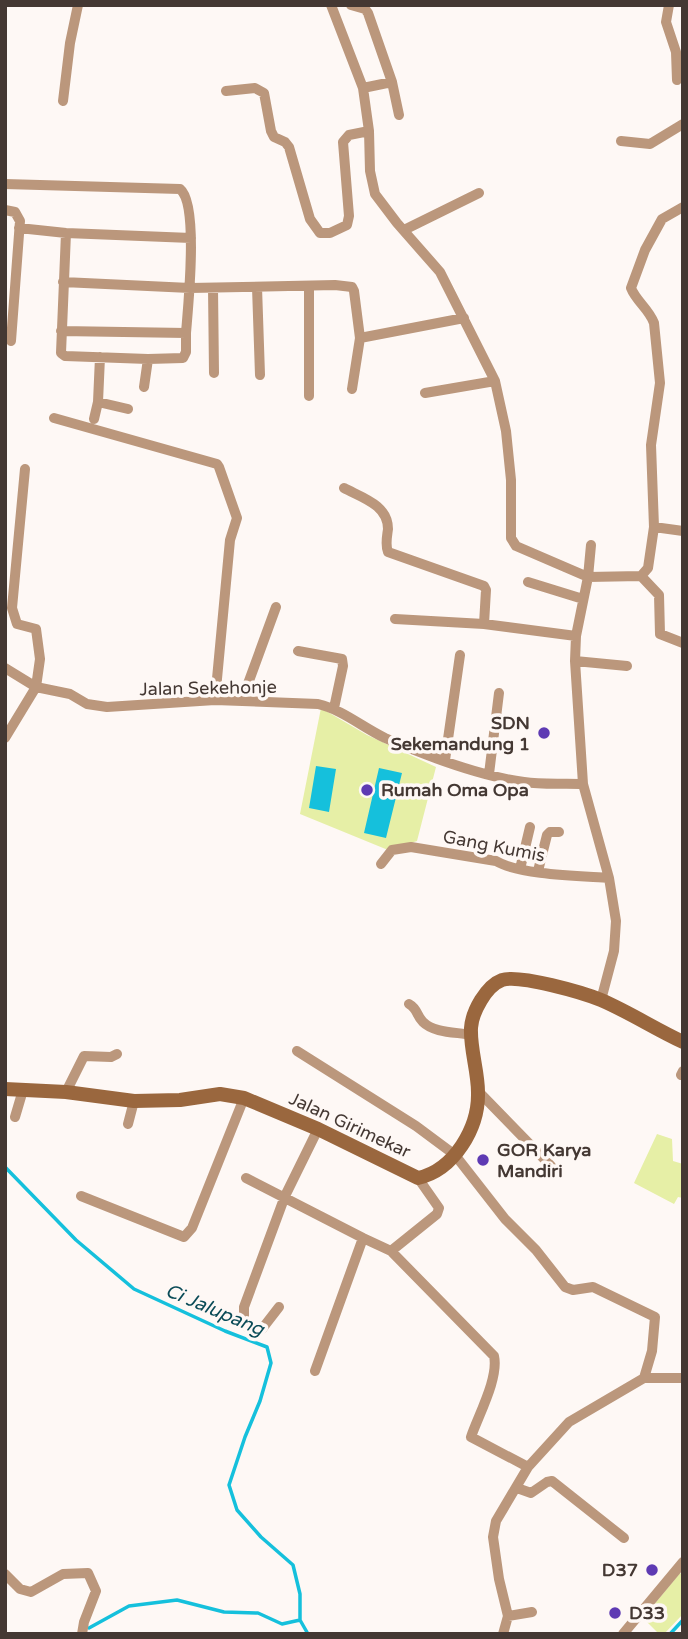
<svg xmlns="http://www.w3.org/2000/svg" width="688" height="1639" font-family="'Varela Round',sans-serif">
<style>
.green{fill:#e6efa6}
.water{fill:#15c0dc}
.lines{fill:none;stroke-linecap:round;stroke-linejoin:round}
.stream{stroke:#15c0dc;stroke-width:3.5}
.street{stroke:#bb977c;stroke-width:10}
.secondary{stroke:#9a673e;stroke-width:14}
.poi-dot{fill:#5e3ab3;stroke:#fef8f5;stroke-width:2.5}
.labels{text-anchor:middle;stroke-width:7;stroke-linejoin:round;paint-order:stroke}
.street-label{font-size:18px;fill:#443833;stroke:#fef8f5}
.poi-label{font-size:18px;font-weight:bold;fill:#443833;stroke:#fef8f5;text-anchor:start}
.water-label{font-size:19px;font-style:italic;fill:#0a4b57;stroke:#fef8f5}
</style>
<rect width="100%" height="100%" fill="#fef8f5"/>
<path class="green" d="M 321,708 L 367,735 L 436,767 L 417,841 L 388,850 L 300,814 Z
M 657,1134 L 672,1139 L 673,1161 L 683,1164 L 683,1198 L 678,1197 L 674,1204 L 634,1183 Z
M 680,1573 L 683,1576 L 683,1614 L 664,1634 L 659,1634 L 643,1618 Z"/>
<path class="water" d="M 316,766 L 336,769 L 329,812 L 309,808 Z
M 379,768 L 402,773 L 386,838 L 364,833 Z"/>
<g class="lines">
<path class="stream" d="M 5,1167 L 76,1240 L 134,1289 L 225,1331 L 267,1347 L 271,1363 L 260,1401 L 245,1437 L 229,1485 L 237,1510 L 261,1537 L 293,1565 L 300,1594 L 300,1620 L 308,1634
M 89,1628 L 129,1606 L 177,1600 L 224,1612 L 258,1613 L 282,1624 L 300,1620
M 670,1634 L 683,1620"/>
<path class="street" d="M 331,5 L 363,88 L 369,131 L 370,171 L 375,194 L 397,223 L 440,272 L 495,381 L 506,431 L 511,480 L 511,538 L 516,546 L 588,577 L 641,576 L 648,568 L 654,527 L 683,531
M 351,5 L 365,9 L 368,13 L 392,82 L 399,115
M 669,5 L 666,22 L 676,52 L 677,80
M 363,88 L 392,82
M 226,91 L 255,88 L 264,93 L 271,131 L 274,137 L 285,142 L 289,147 L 310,219 L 320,233 L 330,233 L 347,225 L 349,216 L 343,142 L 349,135 L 369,131
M 63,101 L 70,43 L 78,5
M 621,141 L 650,144 L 683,124
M 5,184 L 180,189 C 199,204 188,307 186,333 L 61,331
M 5,210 L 15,212 L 20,221 L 11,341
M 19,228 L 66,233 L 191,238
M 404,230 L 479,193
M 66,233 L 61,353 L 65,356 L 148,359 L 183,358 L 186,352 L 186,333
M 63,282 L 190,288 L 335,285 L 352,287 L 354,291 L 360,338 L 352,389
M 309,286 L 309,396
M 257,287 L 260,375
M 213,288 L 214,373
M 360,338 L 464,318
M 144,387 L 148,359
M 425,393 L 495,381
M 98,402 L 128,409
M 54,418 L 217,464 L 219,467 L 237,518 L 230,540 L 215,700
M 94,419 L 98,402 L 100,357
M 344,488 C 363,498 388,505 388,529 C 387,537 385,545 388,552 L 484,586 L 486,590 L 484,624 L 576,636
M 654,527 L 651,445 L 660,383 L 654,323 C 649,309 636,301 631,288 L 645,250 L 662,219 L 683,207
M 591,545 L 588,577 L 576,636 L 575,661 L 583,784 L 609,878 L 616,921 L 614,951 L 601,1000
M 641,576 L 659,595 L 660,634 L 683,643
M 528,582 L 583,599
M 395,619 L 484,624
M 298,651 L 342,659 L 343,666 L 334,708
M 575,661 L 627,666
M 5,668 L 36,687 L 70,694 L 87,704 L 107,707 L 215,700 L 318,704 C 343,710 362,727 385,738 C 427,756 479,776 524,782 C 543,785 564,783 583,784
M 242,700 L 276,607
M 5,738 L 36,687 L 40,659 L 36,629 L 17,624 L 12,608 L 25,469
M 445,760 L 460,655
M 489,774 L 499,693
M 381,864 L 392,850 L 411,847 L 496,861 C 519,875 581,876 609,878
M 520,869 L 530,827
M 538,871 L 547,835 L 550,832 L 559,832
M 409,1004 C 418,1009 416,1015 423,1022 C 434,1033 456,1032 471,1035
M 297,1051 L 416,1126 L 455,1155 L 505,1219 L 536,1250 L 565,1287 L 573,1290 L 593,1287 L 655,1317 L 652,1351 L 644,1378 L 569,1422 L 528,1467
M 681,1075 L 683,1071
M 478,1091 L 551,1166
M 66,1092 L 84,1056 L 111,1057 L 117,1054
M 15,1117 L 23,1090
M 128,1124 L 134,1101
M 246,1178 L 363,1238 L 391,1251 L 494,1356 C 499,1378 478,1416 471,1437 L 528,1467 L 496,1521 L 493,1537 L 499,1579 L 508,1616 L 503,1634
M 81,1196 L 184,1237 L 192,1228 L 244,1098
M 391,1251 L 437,1214 L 439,1208 L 418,1178
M 279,1307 L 262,1329 L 250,1330 L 244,1324 L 244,1307 L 285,1196 L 318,1129
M 315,1371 L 363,1238
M 644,1378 L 683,1378
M 517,1488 L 531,1493 L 547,1482 L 552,1481 L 624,1538
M 5,1574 L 20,1589 L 31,1592 L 63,1574 L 88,1573 L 96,1591 L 84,1622 L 82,1634
M 508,1616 L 532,1612
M 623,1634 L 683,1562"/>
<path class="secondary" d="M 5,1089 L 66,1092 L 134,1101 L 180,1100 L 220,1094 L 244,1098 L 318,1129 L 418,1178 C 454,1170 479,1128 478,1092 C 478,1071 470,1049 471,1028 C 472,1012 486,986 502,980 C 519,974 584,993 601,1000 C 629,1012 655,1029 683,1042"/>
</g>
<g class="poi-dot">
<circle cx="544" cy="733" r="7"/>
<circle cx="367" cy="790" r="7"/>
<circle cx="483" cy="1160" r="7"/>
<circle cx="652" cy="1570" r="7"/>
<circle cx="615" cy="1613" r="7"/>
</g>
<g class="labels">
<g class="street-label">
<text transform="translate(208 688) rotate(-1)" y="6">Jalan Sekehonje</text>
<text transform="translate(494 846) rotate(11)" y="6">Gang Kumis</text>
<text transform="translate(350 1125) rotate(25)" y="6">Jalan Girimekar</text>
</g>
<g class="poi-label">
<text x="530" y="729" text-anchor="end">SDN<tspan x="530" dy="21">Sekemandung 1</tspan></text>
<text x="381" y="796">Rumah Oma Opa</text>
<text x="497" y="1156">GOR Karya<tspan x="497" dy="21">Mandiri</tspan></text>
<text x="638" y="1576" text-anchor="end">D37</text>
<text x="629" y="1619">D33</text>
</g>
<g class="water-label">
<text transform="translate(215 1309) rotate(23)" y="7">Ci Jalupang</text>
</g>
</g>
<rect width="688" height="1639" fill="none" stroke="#443833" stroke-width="14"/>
</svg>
